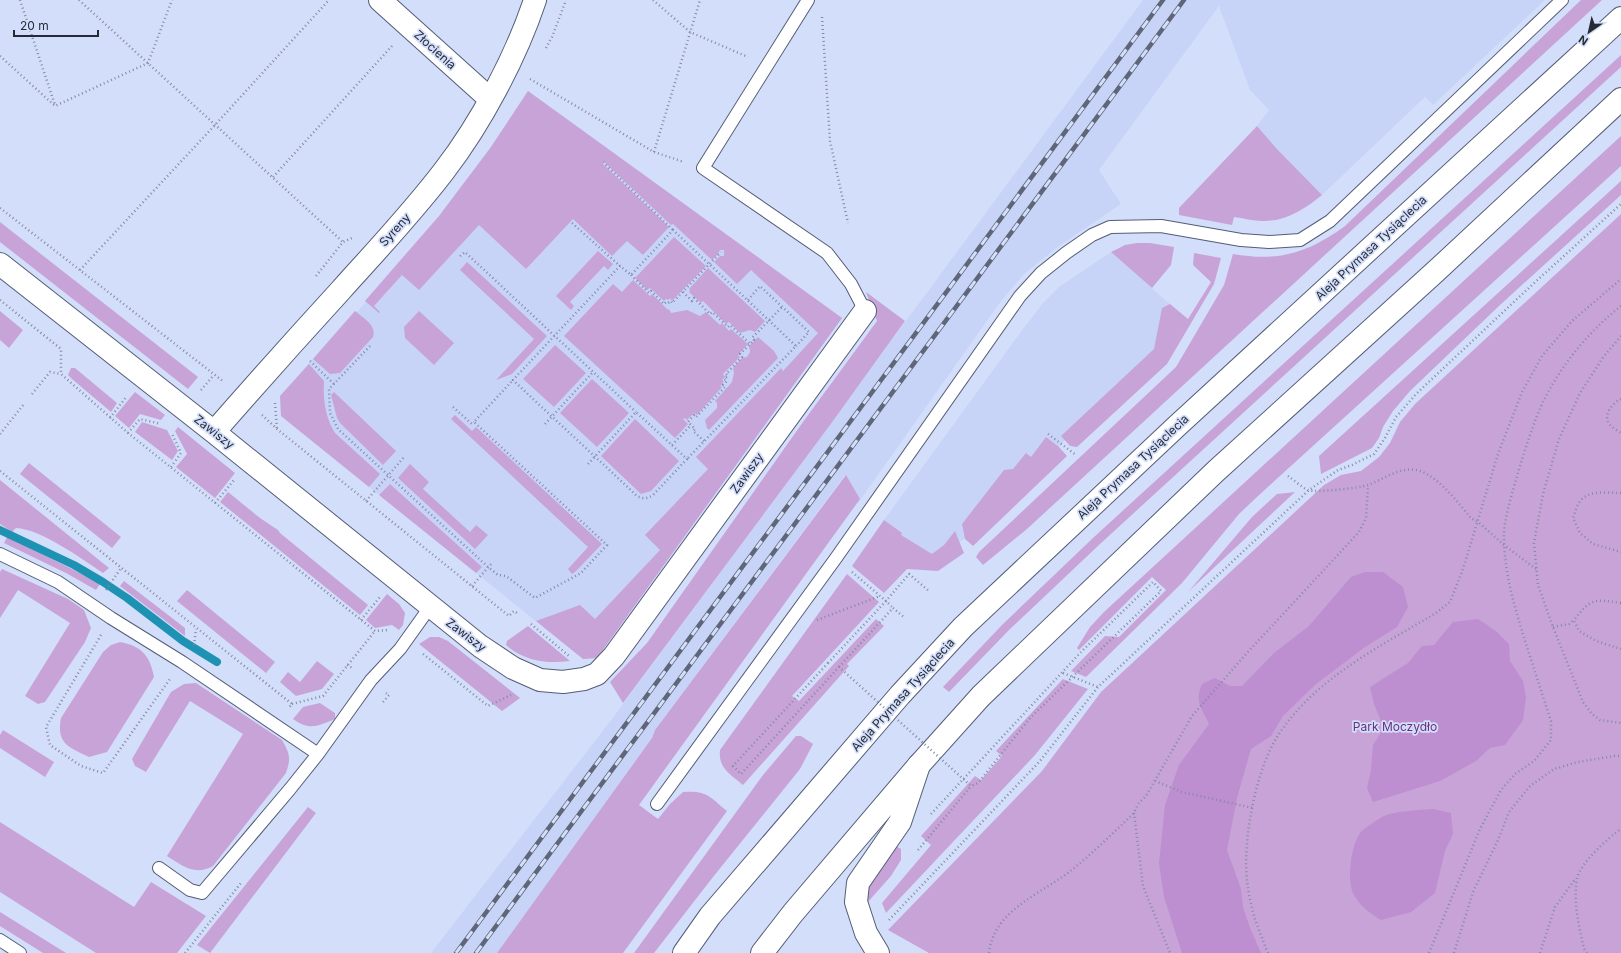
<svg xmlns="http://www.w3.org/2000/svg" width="1621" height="953" font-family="Inter,sans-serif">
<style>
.built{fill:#c7d4f8}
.green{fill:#c8a3d7}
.forest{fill:#bd8ed0}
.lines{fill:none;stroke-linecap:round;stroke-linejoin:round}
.stream{stroke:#1e92b3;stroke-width:8}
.service-casing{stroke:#545d76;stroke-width:14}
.minor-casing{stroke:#545d76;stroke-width:24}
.primary-casing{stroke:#545d76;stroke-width:24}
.path{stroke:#848ba0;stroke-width:2.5;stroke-dasharray:1 3;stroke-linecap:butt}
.service{stroke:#fff;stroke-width:12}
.minor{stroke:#fff;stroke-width:22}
.primary{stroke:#fff;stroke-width:22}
.rail-casing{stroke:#5f6677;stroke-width:4.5}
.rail{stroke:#d3defb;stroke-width:3;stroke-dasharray:9;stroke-linecap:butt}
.path-bridge{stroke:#848ba0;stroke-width:2.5;stroke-dasharray:1 3;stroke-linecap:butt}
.labels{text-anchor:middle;stroke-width:3.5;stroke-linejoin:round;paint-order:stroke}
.street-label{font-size:12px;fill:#262a35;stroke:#d3defb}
.park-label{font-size:12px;fill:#6a307f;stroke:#d3defb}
</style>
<rect width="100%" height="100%" fill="#d3defb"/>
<path class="built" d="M 1143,0 L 1545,0 L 1433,105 L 1425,97 L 1322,195 L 1276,148 L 1257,126 L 1269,110 L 1250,90 L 1219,6 L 1099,170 L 1121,204 L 1059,246 L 1024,274 L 1001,301 L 858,503 L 845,475 L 655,730 L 652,738 L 497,953 L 431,953 L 612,719 Z
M 528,91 L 842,318 L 597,658 L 583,659 L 281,416 L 280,396 L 355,311 L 357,312 L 366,302 L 365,301 L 439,216 L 491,147 Z
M 1111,252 L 1188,320 L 1065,440 L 985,527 L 935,556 L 900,535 L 901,533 L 884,520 L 1020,333 L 1043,303 L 1059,287 Z"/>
<path class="green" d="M 1581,0 L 1602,0 L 1027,529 L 983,565 L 976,557 L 979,552 L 1176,367 L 1224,285 L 1233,254 C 1279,262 1308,253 1345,226 Z
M 1621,55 L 1621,67 L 1100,544 L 1009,630 L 949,692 L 943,687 L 1002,625 L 1093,538 Z
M 528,91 L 842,318 L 597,658 L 583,659 L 536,621 L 580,605 L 595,619 L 660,550 L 645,535 L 708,469 L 696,457 L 781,368 L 783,371 L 818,333 L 751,270 L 737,284 L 714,262 L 720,256 L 724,256 L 724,250 L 720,250 L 718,254 L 712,260 L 673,224 L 671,225 L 603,161 L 602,163 L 669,227 L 643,255 L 627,241 L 612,256 L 573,219 L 526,269 L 479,225 L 419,290 L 402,275 L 374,306 L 380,312 L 379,313 L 365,301 L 439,216 L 491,147 Z
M 1257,126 L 1276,148 L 1322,195 C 1305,209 1285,222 1262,221 C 1253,221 1243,218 1234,217 L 1232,225 L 1179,215 L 1179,208 Z
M 1621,136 L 1621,166 L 1258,496 L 1239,514 L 1182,583 L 1086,677 L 1071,671 L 1105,636 L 1119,637 L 1166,590 L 1152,577 L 1079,650 L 1077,648 L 1090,627 L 1104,612 Z
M 1621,181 L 1621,195 L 1500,305 L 1410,391 L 1393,411 L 1383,427 L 1379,438 L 1372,448 L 1321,474 L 1319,456 Z
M 1621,214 L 1621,953 L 929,953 L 888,930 L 1042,771 L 1101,692 L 1324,485 L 1341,475 L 1361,471 L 1379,457 L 1390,443 L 1400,422 L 1415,404 Z
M 0,222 L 198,377 L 188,389 L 0,242 Z
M 674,237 L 706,266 L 672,301 L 670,298 L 669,300 L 666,299 L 664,301 L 650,288 L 647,290 L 635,278 Z
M 1137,243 L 1150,243 L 1174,247 L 1171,265 L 1152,288 L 1111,252 L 1125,245 Z
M 598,251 L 613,264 L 608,270 L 604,266 L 570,302 L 574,306 L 571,310 L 556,296 Z
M 1194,253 L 1221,258 L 1214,284 L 1167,364 L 1077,447 L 1070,446 L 1061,436 L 1154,349 L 1162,308 L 1170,304 L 1188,319 L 1211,282 L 1193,265 Z
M 467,262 L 547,336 L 512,374 L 496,380 L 534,339 L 460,270 Z
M 708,268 L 765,321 L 755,332 L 750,330 L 740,333 L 729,322 L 726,324 L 703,301 L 701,303 L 689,292 L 690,290 L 689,289 Z
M 633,280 L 650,296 L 652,294 L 668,310 L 669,309 L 671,313 L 687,310 L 700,316 L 706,312 L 720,325 L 722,323 L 729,331 L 731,329 L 748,344 L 738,355 L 740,357 L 723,374 L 725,377 L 722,380 L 724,382 L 720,386 L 722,387 L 697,415 L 694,413 L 687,420 L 685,418 L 683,419 L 688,424 L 675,438 L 564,336 L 613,284 L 622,292 Z
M 866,292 L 905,321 L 830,425 L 623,703 L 610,682 L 647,643 L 803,422 L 877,321 Z
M 0,311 L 23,330 L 9,348 L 0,340 Z
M 355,311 C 363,318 377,325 373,337 L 340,373 L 330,374 L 313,359 Z
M 419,311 L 454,343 L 434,365 L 405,338 L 404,327 Z
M 758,337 L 774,351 L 778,358 L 709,430 L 707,428 L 705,420 L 717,408 L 717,403 L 715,401 L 732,382 L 734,373 L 733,368 L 742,358 L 747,357 L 750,352 L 749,346 Z
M 555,345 L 586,373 L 554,407 L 523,379 Z
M 309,364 L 324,381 C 323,399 325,417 335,433 L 380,474 L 369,487 L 281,416 L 280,396 Z
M 71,368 L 75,368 L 117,403 L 111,412 L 72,379 L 68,375 Z
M 592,379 L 629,413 L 597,447 L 560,413 Z
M 135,392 L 165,415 L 161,420 L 140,414 L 129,428 L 115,416 Z
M 334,392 L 396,451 L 383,465 L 340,423 L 337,418 L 331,395 Z
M 455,415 L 472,431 L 476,427 L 602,544 L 576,571 L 572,574 L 568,569 L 588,547 L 451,419 Z
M 635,419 L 679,461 L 651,491 L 641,494 L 601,456 Z
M 142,422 L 167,430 L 178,451 L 172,460 L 135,432 Z
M 178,427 L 235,473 L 215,498 L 176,467 L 187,454 L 175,431 Z
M 1046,437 L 1059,447 L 1067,456 L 973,546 L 965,539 L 962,524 L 1004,470 L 1013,469 L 1026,453 L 1031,457 Z
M 29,463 L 121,537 L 112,548 L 20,474 Z
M 410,464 L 429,482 L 423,489 L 470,532 L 476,525 L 488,535 L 475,549 L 398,478 Z
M 846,475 L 860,499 L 639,805 L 658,819 L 670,804 L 683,792 C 707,790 710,797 727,811 L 623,953 L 497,953 L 652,738 L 655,730 Z
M 0,480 L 109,568 L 103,573 C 82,559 41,529 16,528 L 12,532 L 0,524 Z
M 390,484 L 482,567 L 476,573 L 379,495 Z
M 228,492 L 260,518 L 278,530 L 280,533 L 368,605 L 360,615 L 220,502 Z
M 1295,492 L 1189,591 L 1252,517 L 1277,494 Z
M 884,520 L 902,533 L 901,535 L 932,554 L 944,545 L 955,531 L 964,553 L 938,571 L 907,569 L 884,593 L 852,566 Z
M 7,537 L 70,568 L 100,584 L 96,590 L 66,573 L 4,543 Z
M 2,569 L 68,599 L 84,610 L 91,628 L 85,642 L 45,702 L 38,704 L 25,696 L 70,623 L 18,590 L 0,618 L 0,572 Z
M 847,574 L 879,602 L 792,696 L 799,701 L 876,619 L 884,626 L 847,664 L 849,666 L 743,785 C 730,774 718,768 720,750 Z
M 124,581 L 185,628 L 185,636 L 120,586 Z
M 187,590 L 275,662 L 266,673 L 177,601 Z
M 387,594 L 399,604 L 405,613 L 403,625 L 399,630 L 392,625 L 375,628 L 366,620 Z
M 528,626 L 570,661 C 546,664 525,661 506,645 L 507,641 Z
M 430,637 L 439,637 L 448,641 L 520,698 L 502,711 L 419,644 Z
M 120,642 C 141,646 150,655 154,677 L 107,752 L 89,757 C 69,747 56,744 61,718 L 103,652 L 111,645 Z
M 317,661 L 334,674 L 322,689 L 296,696 L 280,682 L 288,672 L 300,682 Z
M 1063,679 L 1088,689 L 1035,755 L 886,913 L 882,903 L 931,845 L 921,836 L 975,776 L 981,780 L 1002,756 L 996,751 Z
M 196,683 L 282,740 C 290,754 291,758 286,773 L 213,866 C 194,876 183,866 167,856 L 243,734 L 190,701 L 146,772 L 135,766 L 132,759 L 171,692 L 184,684 Z
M 320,703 L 335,713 L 335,719 C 318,726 309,731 293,719 L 303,707 Z
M 3,730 L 54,762 L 45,777 L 0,748 L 0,735 Z
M 796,736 L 801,736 L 813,744 L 800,769 L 713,877 L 654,953 L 634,953 L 763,775 Z
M 308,807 L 316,813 L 210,953 L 197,945 Z
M 0,822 L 134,907 L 151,882 L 206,916 L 177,953 L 96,953 L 0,892 Z
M 896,846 L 901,849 L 901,860 L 891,876 L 867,903 C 866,879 883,864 896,846 Z
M 0,912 L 66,953 L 43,953 L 0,926 Z"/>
<path class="forest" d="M 1365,572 L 1383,572 L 1403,587 L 1408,607 L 1397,627 L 1365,647 L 1316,684 L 1283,716 L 1271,736 L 1251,749 L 1237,798 L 1227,850 L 1241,889 L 1243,907 L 1250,928 L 1261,953 L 1182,953 L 1164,897 L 1159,863 L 1165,805 L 1179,765 L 1209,724 C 1202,708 1194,702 1202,684 L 1215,678 L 1230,686 L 1242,686 L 1274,653 L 1309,626 L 1351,577 Z
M 1478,619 L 1496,631 L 1509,644 L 1510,661 L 1523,681 L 1526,698 L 1523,720 L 1505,745 L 1490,748 L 1476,761 L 1440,781 L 1373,802 L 1367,788 L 1371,770 L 1373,745 L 1384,728 L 1374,704 L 1370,687 L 1408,663 L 1422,646 L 1434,645 L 1453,622 Z
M 1433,809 L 1451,813 L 1453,834 L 1445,851 L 1435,893 L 1411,912 L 1381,920 C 1371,914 1360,906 1354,895 C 1346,881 1351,846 1360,833 C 1363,829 1377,820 1382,817 C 1393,811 1420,810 1433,809 Z"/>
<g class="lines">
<path class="stream" d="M 0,530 L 74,565 L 103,582 L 127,598 L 183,641 L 217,662"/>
<defs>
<path id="service" d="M 808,0 L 703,168 L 827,253 L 851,284 L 865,311
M 0,554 L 58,582 L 111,618 L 182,662 L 318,754
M 657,804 L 836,558 L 1020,296 L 1041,273 L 1066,253 L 1092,235 L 1110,227 L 1161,226 L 1241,240 L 1269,242 L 1300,240 L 1330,221 L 1562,0
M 159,868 L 190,890 L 202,893 L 290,789 L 318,754 L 371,680 L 400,649 L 430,607
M 0,940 L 20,953"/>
<path id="minor" d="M 380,0 L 490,99
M 0,264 L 214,432 L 480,646 L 513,668 L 540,680 L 563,682 L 584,679 L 597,674 L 614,656 L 865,311
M 214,432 C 256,384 298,337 341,290 C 376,251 412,213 444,171 C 481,123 516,57 535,0
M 878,953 L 866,933 L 856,902 L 858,883 L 900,822 L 919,765"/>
<path id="primary" d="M 684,953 L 710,916 L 900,695 L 963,627 L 1178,425 L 1621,18
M 762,953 L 793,913 L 919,765 L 981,696 L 1216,471 L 1435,272 L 1621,99"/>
</defs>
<use href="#service" class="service-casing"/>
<use href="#minor" class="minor-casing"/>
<use href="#primary" class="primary-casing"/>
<path class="path" d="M 20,0 L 55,105
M 79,0 L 343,242
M 653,0 L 690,32 L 748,57
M 822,17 L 830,141 L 848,223
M 546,48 L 552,37 L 566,0
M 0,56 L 55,106 L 148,63 L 172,0
M 530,79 L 654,152 L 684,162
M 654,152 L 700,0
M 603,162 L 673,230
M 273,177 L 392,46
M 0,208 L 224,382
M 572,223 L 620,266
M 460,256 L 465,252 L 636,412
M 80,270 L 215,125 L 329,0
M 631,275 L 649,293 L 651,291 L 664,304 L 666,302 L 668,303 L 671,301 L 672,303 L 721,252
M 316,276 L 343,242 L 352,238
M 683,292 L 692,301 L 694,298 L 710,314 L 712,312 L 728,327 L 730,325 L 750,344
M 0,300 L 61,349 L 61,374 L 128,433 L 375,631 L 388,630
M 748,300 L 760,286 L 809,332 L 796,346
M 1621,336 L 1604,356 L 1580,393 L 1559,439 L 1543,494 L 1534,543 L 1538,585 L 1553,627 L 1583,702 L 1592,714 L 1600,720 L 1621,723
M 370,346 L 329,389 L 330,413 L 338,429 L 488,567 L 498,575 L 506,576 L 535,598 L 581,573 L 607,545 L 474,422 L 513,380
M 310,361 L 334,384
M 201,390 L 214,375
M 32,394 L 50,372 L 61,374
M 1621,399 C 1612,403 1602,416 1610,425 C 1613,428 1618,431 1621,433
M 275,403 L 277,429
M 453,407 L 472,424 L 474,422
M 262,415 L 277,429 L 509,616 L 514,611 L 517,613
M 110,418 L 127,396
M 545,424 L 593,372
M 128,433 L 140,419 L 161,424
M 0,434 L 24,404
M 1048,434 L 1076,455
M 704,441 L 693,431 L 695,429 L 688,422 L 694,415 L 696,417 L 725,387 L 723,385 L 727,381 L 724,379 L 728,376 L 726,374 L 742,357 L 740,354 L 754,340 L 752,338 L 782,307
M 672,445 L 691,425
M 588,464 L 636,412 L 687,459 L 653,495 C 647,499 643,499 637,496 C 596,457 554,419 513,380 L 620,266 L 631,275 L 673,230 L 796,346 L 687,459
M 171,467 L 181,453 L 172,434
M 0,471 L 292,704 L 288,709
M 1288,476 C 1294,480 1301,487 1308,490 C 1316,493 1360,488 1368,485 C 1385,479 1401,465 1420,471 C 1440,478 1458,503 1471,518 L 1478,522 L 1504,545 L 1536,569
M 1621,493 C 1608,493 1587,489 1579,503 C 1576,507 1575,513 1573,518 L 1580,533 L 1593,544 L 1621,552
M 366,501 L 405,456
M 215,503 L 234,480
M 852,572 L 886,601 L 909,574 L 930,592
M 472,586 L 492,563
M 106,590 L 121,568
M 1621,603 C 1594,599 1591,598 1574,620 L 1579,631 L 1596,641 L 1621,649
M 361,620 L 380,597
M 817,620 L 880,596
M 531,624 L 569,656
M 1553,627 L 1569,624 L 1574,620
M 101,635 L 46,727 L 50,745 L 81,766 L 103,773 L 170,679
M 194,645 L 196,629
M 423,654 L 488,706 L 511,695
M 828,663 L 886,601 L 893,608
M 347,665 L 354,669
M 839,667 L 893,608 L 905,618
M 1063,673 L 1098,687
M 383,702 L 389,695 L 386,693
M 292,704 L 323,696 L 375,631
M 1155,781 L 1182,792 L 1253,808
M 1134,813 L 1143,886 L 1170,953
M 931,814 L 1081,652
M 918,850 L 971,786
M 889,920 L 1040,761 L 1098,687 L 1309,490 L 1338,470 L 1352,465 L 1374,454 L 1385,438 L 1396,417 L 1416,394 L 1532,285 L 1621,204
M 185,953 L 241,883
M 989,953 C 994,909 1042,894 1073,869 C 1094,852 1114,832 1134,813 L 1138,804 L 1146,796 L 1192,716 L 1246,654 L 1359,532 L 1366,518 L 1368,486
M 1268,953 C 1265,947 1263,940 1260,933 C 1249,905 1244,875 1247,844 C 1249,813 1260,764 1277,737 C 1314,679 1379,647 1436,613 L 1450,602 L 1463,569 L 1498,454 L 1522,392 L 1542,356 L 1572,321 L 1621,279
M 1429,953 L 1480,829 L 1501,790 L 1515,774 L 1534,761 L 1551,740 L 1551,721 C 1542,694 1534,668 1525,641 C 1515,608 1504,573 1504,537 C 1504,517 1512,495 1517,476 C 1523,456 1529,437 1536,418 C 1553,375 1585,334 1621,306
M 1454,953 L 1473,892 L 1498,840 L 1509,812 L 1530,786 L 1554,769 L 1578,762 L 1614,756 L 1621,756
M 1540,953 L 1555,907 L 1576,878
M 1587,953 L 1584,949 C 1579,926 1573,903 1577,879 C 1579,864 1609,837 1621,829"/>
<use href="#service" class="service"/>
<use href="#minor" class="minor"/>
<use href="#primary" class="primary"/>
<defs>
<path id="rail" d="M 456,953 L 1163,0
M 476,953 L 1184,0"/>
</defs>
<use href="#rail" class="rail-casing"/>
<use href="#rail" class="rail"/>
<path class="path-bridge" d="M 828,663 L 733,766 L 741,774 L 839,667 L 971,786 L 978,783 L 1030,718 L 1161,591 L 1153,582 L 1081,652"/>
</g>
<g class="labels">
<g class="street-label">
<text transform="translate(435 50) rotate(42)" y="4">Złocienia</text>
<text transform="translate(395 230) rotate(-48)" y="4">Syreny</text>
<text transform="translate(1371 248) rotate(-43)" y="4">Aleja Prymasa Tysiąclecia</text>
<text transform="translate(214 432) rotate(38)" y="4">Zawiszy</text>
<text transform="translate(1133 467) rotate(-43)" y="4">Aleja Prymasa Tysiąclecia</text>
<text transform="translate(747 473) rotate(-54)" y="4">Zawiszy</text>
<text transform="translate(466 635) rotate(37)" y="4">Zawiszy</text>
<text transform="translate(903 695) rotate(-48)" y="4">Aleja Prymasa Tysiąclecia</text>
</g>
<g class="park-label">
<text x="1395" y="731">Park Moczydło</text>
</g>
</g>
<g transform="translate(1589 32) rotate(214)" stroke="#d3defb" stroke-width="3" paint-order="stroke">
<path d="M0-3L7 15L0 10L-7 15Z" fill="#262a35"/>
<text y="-6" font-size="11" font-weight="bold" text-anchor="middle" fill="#262a35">N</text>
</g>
<path d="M14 30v6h84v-6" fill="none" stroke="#262a35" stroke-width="2"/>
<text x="20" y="30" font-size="12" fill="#262a35" stroke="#d3defb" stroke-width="3" paint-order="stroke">20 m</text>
</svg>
